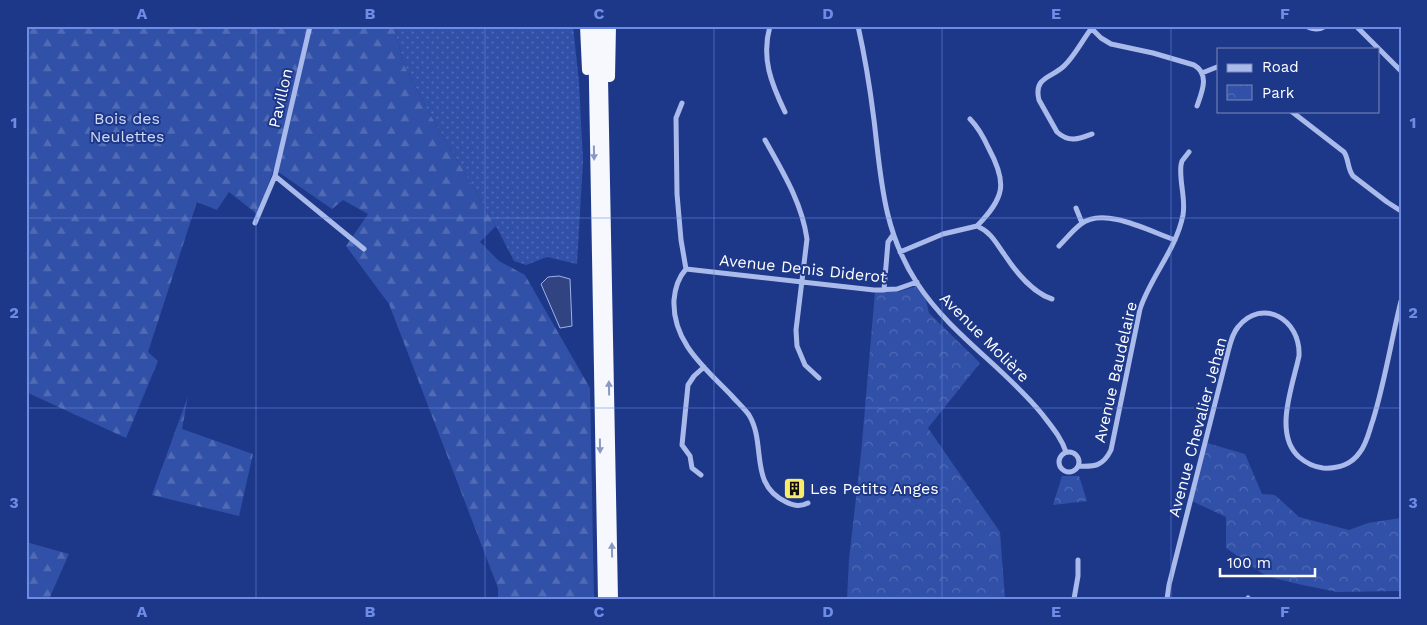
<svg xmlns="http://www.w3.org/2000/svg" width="1427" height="625" font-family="'Work Sans',sans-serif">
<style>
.grass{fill:url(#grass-dots)}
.forest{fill:url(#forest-firs)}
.park{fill:url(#park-crowns)}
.water{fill:#314481;stroke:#9cb2ed}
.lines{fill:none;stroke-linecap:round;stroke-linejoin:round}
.minor{stroke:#a9baeb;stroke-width:5}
.trunk{stroke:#f6f8fe;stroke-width:10}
.oneway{fill:#8a98c4}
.grid{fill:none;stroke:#6c8ce6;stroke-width:1;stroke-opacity:0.55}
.labels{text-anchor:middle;stroke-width:4;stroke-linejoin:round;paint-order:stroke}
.street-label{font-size:16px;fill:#fff;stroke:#1e3889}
.park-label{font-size:16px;fill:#ced9f8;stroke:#1e3889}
.poi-label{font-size:16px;fill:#fff;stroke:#1e3889;text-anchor:start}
.neatline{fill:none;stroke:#6c8ce6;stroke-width:2}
.grid-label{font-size:16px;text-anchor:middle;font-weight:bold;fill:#6c8ce6}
</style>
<defs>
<pattern id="grass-dots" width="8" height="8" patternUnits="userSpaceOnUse" patternTransform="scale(1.25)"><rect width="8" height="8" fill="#3150a7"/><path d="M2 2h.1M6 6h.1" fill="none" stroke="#506ab4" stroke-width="1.8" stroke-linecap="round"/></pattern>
<pattern id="forest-firs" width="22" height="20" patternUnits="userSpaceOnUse" patternTransform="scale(1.25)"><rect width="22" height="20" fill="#3150a7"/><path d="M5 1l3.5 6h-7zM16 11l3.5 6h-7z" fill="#506ab4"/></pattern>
<pattern id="park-crowns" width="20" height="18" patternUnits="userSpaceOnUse" patternTransform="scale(1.25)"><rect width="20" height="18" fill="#3150a7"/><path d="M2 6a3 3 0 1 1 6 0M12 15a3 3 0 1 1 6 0" fill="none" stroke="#506ab4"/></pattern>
</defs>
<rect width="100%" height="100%" fill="#1e3889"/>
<path class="grass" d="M 397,26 L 573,26 L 579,82 L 583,161 L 577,264 L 547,257 L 526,265 L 514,261 L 496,226 L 428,111 L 405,67 L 396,35 Z"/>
<path class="forest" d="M 26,26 L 397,26 L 396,35 L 405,67 L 428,111 L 496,226 L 480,242 L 499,261 L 525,275 L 590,388 L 594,599 L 498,599 L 498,588 L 389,304 L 346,246 L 368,214 L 343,200 L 332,209 L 274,169 L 257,214 L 229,192 L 217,210 L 197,202 L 148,352 L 158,361 L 126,438 L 26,392 Z
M 188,396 L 182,429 L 253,454 L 239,516 L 152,495 Z
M 26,542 L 69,554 L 49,599 L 26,599 Z"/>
<path class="park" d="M 917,286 L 926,300 L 929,313 L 980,363 L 928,428 L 1000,532 L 1005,599 L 847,599 L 849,559 L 861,454 L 875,292 L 898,292 Z
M 1207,443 L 1245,454 L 1262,494 L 1275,495 L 1299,517 L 1349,530 L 1368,523 L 1401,518 L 1401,591 L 1337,592 L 1298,584 L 1266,576 L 1226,548 L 1226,517 L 1192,501 Z
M 1062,476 L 1079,476 L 1087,501 L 1053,505 Z"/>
<path class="water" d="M 559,276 L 570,279 L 572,326 L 560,328 L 541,284 L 548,277 Z"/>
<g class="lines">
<path class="minor" d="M 770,26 C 761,58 771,83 785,112
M 858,26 C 865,57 870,88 874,120 C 881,178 883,231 917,283 C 950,334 1004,367 1042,414 C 1051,426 1061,437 1066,452
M 1089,26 L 1101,38 L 1111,44 L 1153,53 L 1194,65 C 1210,74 1202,92 1197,106
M 1306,26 C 1314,30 1319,30 1326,26
M 1356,26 L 1401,71
M 1091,29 C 1082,41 1075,55 1065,65 C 1053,78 1033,76 1039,100 L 1057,132 C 1069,143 1079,139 1092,134
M 1202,73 L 1217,67
M 682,103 L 676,118 L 677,194 L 681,240 L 686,269
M 1291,111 L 1344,152 C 1349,159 1347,168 1353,176 L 1387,202 L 1401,211
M 970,119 C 979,128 984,138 989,149 C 1008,184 1004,198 977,226
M 765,140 C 783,172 802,203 807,239 L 796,330 L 797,346 L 805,365 L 819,378
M 275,176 L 364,249
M 1076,208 L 1082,223
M 255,223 L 275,176 L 310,26
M 1059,246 C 1066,239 1073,230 1081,224 C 1104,206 1151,232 1175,240
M 900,252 L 943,234 L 977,226 C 991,232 996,243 1004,254 C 1015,271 1033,293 1052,299
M 686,269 C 678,278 675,288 674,300 C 672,342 705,368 731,395 C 737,402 744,408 749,415 C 767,445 748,484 786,502 C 794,506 800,507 808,503
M 686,269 L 874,290 L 897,289 L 917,282
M 884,290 L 888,242 L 893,235
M1059 462a10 10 0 1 1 20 0a10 10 0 1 1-20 0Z
M 1078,466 C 1095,467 1103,466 1111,450 L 1140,309 C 1151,276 1176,250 1183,215 C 1186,198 1179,182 1181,165 L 1182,161 L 1189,152
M 701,475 L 692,468 L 690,456 L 682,445 L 688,385 L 694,376 L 704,367
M 1248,598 L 1249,599
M 1074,599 L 1078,576 L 1078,560
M 1167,599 L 1169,585 L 1228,352 C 1230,344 1232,334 1238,327 C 1262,297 1301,319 1299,356 C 1293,385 1273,434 1299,457 C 1306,463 1314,467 1323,468 C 1338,469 1352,464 1360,452 C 1367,443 1369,431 1373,420 C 1385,381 1391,341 1401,301"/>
<path class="trunk" d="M 585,26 L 587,70
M 593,26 L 603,599
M 602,26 L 613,599
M 610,77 L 611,26"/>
</g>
<defs><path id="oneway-solid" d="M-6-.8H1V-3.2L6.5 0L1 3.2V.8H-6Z" transform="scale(1.25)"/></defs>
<g class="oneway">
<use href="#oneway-solid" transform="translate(594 153) rotate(89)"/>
<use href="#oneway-solid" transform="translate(609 388) rotate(-91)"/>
<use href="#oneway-solid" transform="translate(600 446) rotate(89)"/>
<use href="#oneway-solid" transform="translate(612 550) rotate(-91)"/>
</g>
<path class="grid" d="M 256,26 L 256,599M 485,26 L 485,599M 714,26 L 714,599M 942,26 L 942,599M 1171,26 L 1171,599M 26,218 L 1401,218M 26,408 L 1401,408"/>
<defs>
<symbol id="building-square" viewBox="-11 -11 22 22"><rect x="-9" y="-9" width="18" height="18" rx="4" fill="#faec68" stroke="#1e3889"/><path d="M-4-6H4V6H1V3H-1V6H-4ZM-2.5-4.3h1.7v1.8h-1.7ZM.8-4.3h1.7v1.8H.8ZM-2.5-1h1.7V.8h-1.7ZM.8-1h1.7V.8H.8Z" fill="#111"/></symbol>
</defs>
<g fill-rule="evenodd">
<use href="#building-square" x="782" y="476" width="25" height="25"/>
</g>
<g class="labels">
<g class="street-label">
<text transform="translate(280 98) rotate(-77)" y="6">Pavillon</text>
<text transform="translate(803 268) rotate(6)" y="6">Avenue Denis Diderot</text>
<text transform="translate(985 337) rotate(45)" y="6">Avenue Molière</text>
<text transform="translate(1115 372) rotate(-77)" y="6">Avenue Baudelaire</text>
<text transform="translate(1197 427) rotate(-75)" y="6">Avenue Chevalier Jehan</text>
</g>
<g class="park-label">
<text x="127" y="124">Bois des<tspan x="127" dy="18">Neulettes</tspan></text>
</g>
<g class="poi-label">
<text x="810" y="494">Les Petits Anges</text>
</g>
</g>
<rect width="1427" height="625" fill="none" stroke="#1e3889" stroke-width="55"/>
<rect x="1217" y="48" width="162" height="65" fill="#1e3889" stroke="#7888b8"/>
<rect x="1227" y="64" width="25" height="8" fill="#a9baeb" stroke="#7888b8"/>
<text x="1262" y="72" font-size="15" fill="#ffffff">Road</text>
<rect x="1227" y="85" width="25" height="15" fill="url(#park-crowns)" stroke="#7888b8"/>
<text x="1262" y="98" font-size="15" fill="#ffffff">Park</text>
<path d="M1220 568v8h95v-8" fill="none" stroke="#ffffff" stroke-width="2.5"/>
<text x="1227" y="568" font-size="15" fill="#ffffff" stroke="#1e3889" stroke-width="4" paint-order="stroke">100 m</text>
<rect x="28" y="28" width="1372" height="570" class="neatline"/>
<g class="grid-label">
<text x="142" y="19">A</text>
<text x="370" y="19">B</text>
<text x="599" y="19">C</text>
<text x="828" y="19">D</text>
<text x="1056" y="19">E</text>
<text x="1285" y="19">F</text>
<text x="14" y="128">1</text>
<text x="1413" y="128">1</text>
<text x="14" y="318">2</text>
<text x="1413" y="318">2</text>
<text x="14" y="508">3</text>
<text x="1413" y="508">3</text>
<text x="142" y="617">A</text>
<text x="370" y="617">B</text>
<text x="599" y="617">C</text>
<text x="828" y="617">D</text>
<text x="1056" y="617">E</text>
<text x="1285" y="617">F</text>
</g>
</svg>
